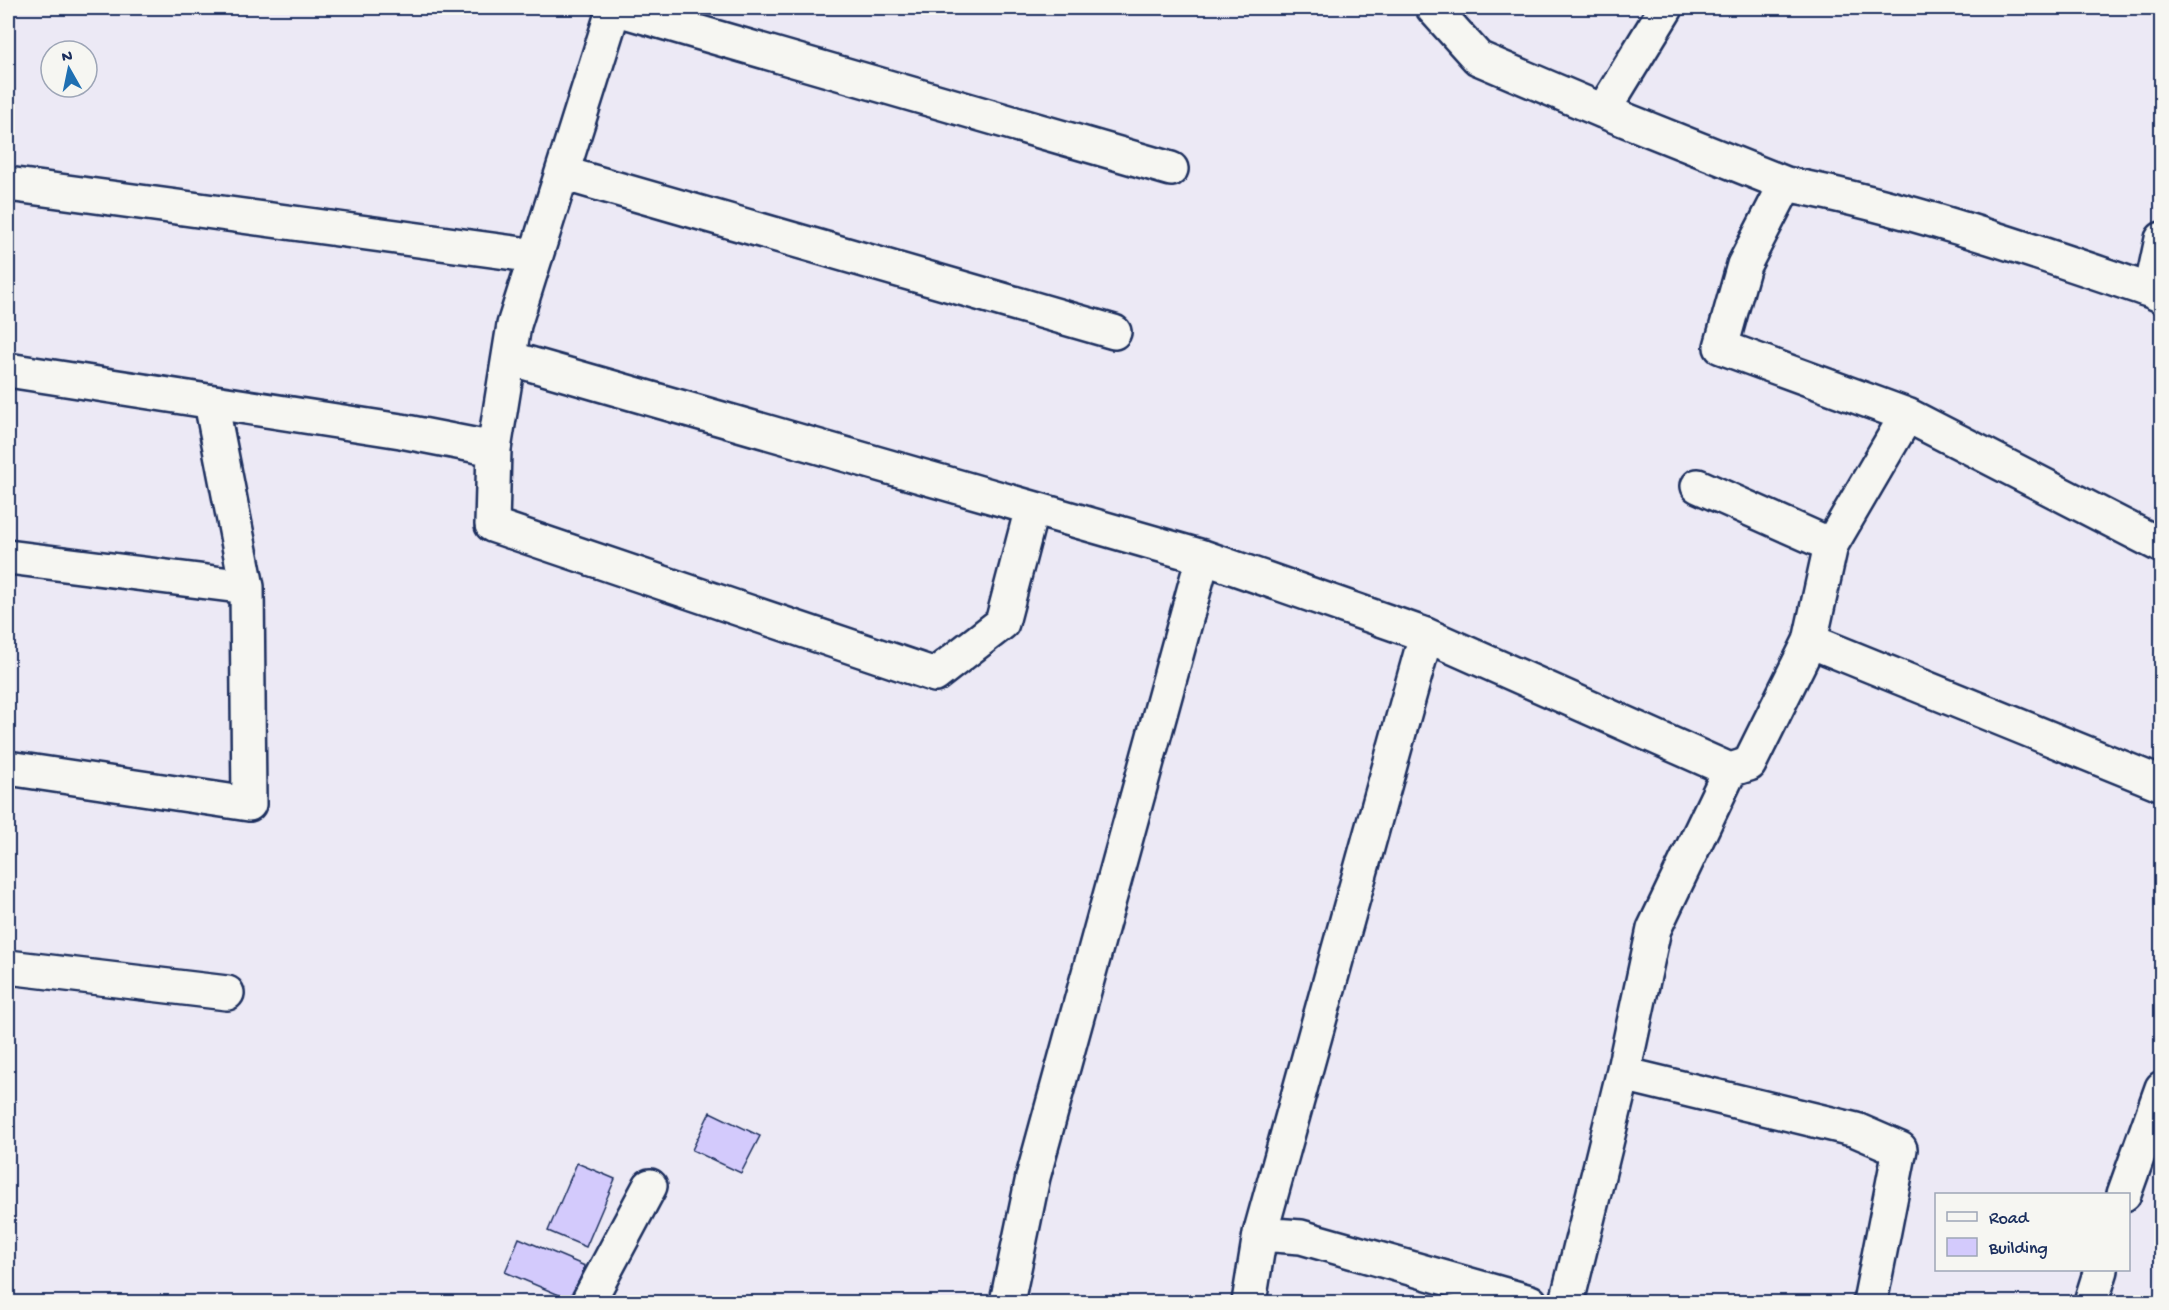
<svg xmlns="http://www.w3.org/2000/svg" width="2169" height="1310" font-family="'Gochi Hand',sans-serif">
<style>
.building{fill:#d3cafc;stroke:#1b2f5e;stroke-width:1.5}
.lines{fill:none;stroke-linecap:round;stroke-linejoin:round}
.minor-casing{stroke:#1b2f5e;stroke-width:38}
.minor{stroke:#f6f6f2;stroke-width:33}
</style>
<rect width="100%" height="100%" fill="#ece9f5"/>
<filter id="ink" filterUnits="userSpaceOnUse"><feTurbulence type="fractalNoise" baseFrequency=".0167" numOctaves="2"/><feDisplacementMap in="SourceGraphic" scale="12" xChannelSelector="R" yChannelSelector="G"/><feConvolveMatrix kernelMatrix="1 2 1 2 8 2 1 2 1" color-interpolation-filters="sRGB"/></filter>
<g filter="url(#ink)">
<path class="building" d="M 710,1112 L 760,1136 L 741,1173 L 692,1150 Z
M 577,1163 L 615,1179 L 586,1247 L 548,1231 Z
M 519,1238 L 585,1266 L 571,1300 L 505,1272 Z"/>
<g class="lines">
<defs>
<path id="minor" d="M 614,8 L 1171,169
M 1433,8 L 1478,58 L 1603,111 L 1786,184
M 1603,111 L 1666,8
M 562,173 L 1114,332
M 8,187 L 8,184 L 536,256
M 2162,239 L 2151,291 L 2162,296
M 509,358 L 1203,557 L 1426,635 L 1730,770 L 1749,764 L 1810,641 L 1831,545 L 1907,415 L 2162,546
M 8,370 L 401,431 L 494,449 L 514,325 L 614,8
M 1907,415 L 1721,347 L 1744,265 L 1786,184 C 1911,208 2031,250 2151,291
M 494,449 L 492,525 L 935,675 L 1002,623 L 1032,508
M 1698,486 L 1831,545
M 8,557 L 247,587 L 211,402
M 1810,641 L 2162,784
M 8,768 L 249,804 L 247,587
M 8,967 L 227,993
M 1623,1074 L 1856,1130 L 1900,1149 L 1870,1302
M 2124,1194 L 2162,1088
M 1260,1234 L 1301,1237 L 1530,1302
M 588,1302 L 650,1186
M 1007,1302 L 1033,1177 L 1203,557
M 1249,1302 L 1260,1234 L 1426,635
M 1567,1302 L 1623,1074 L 1654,929 L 1730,770
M 2091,1302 L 2101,1270"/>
</defs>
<use href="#minor" class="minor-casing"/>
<use href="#minor" class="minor"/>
</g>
</g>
<rect width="2169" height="1310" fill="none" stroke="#f6f6f2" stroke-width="30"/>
<rect x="15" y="15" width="2139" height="1280" fill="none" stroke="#1b2f5e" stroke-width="2" filter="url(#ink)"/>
<rect x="1935" y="1193" width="195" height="78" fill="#f6f6f2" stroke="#9ea6b7" stroke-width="1.5"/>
<rect x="1947" y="1212" width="30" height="9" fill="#f6f6f2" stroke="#9ea6b7" stroke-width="1.5"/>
<text x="1989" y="1223" font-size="18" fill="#1b2f5e">Road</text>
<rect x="1947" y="1238" width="30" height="18" fill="#d3cafc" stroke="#9ea6b7" stroke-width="1.5"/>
<text x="1989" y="1253" font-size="18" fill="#1b2f5e">Building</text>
<g transform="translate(69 69) rotate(351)"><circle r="28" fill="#f6f6f2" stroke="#9ea6b7" stroke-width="1.5"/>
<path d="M0-4.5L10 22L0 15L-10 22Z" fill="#1f6fb2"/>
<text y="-9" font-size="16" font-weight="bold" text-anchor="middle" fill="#1b2f5e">N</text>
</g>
</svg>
